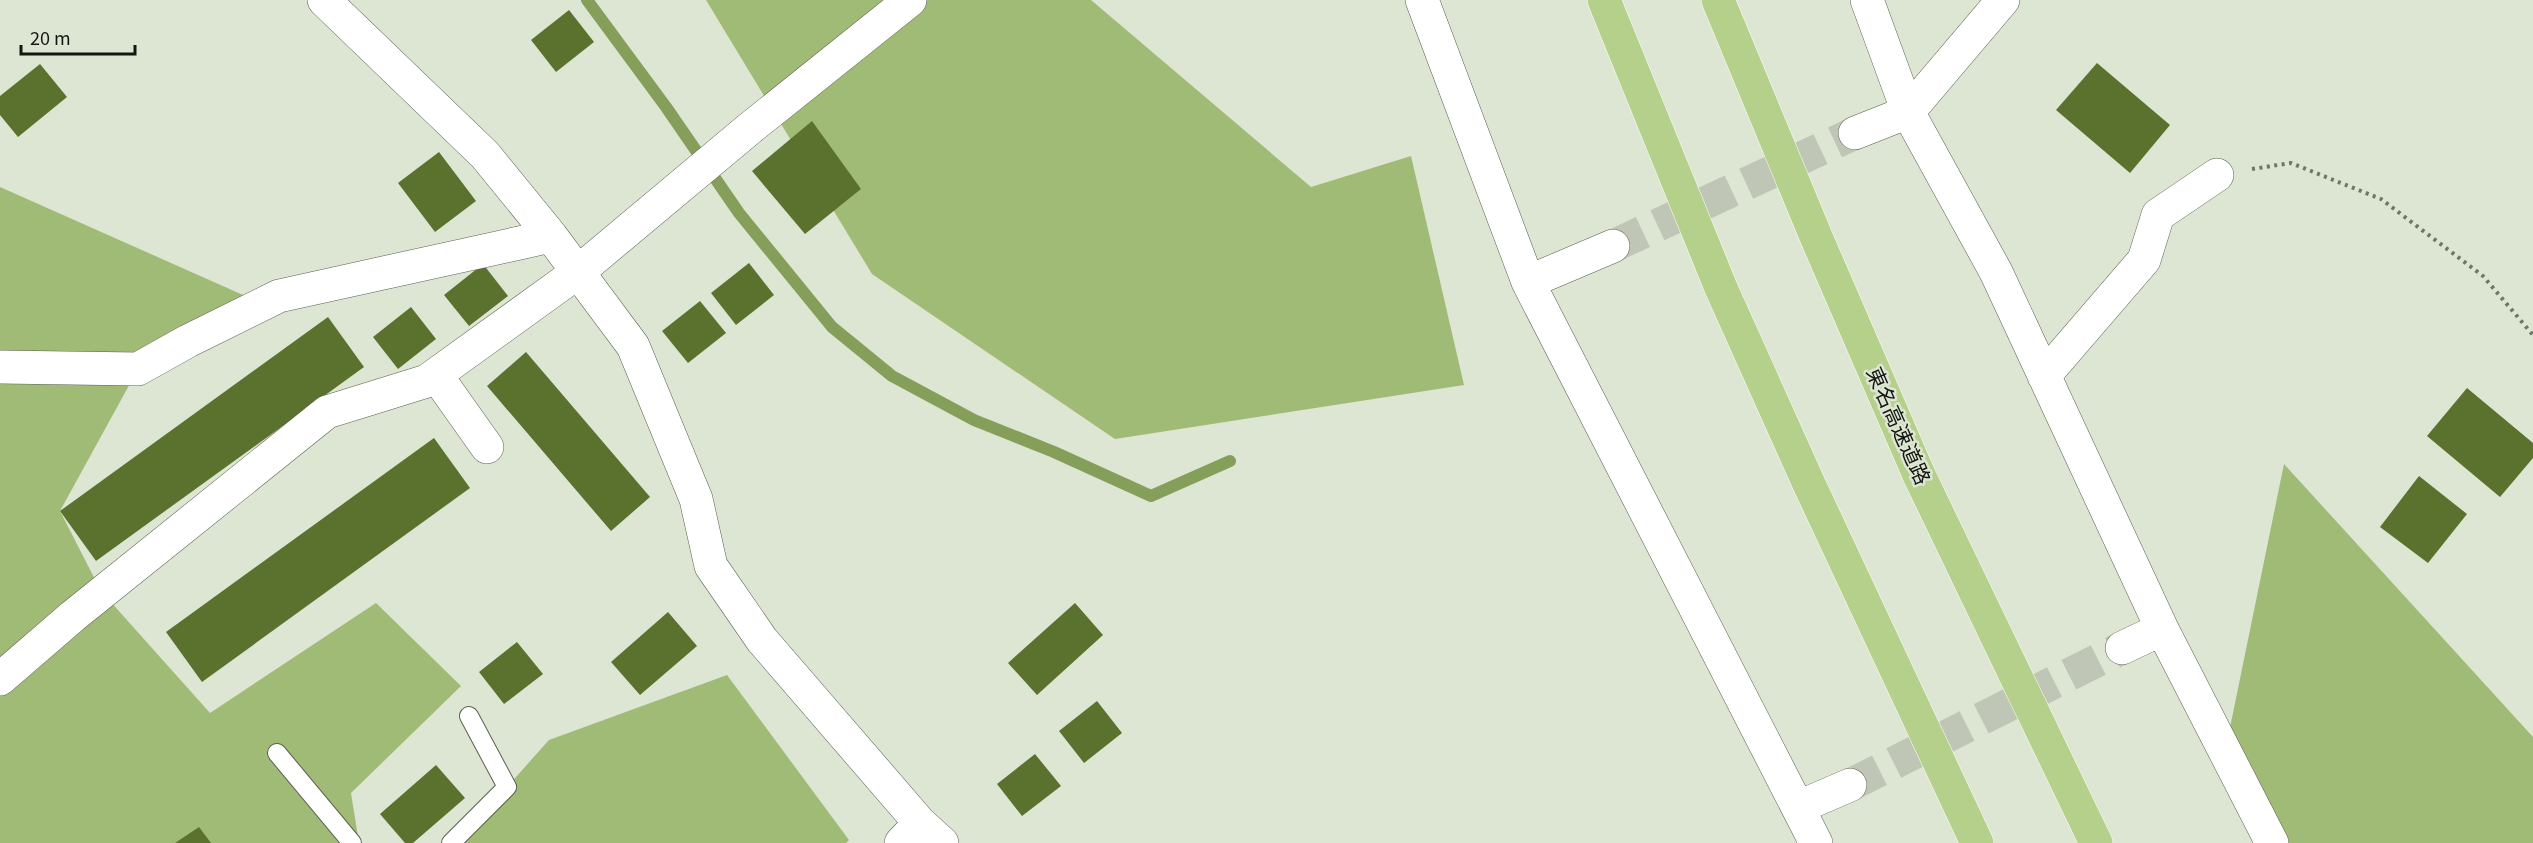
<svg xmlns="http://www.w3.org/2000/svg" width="2533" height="843" font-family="Georgia,'Noto Sans JP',serif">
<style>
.forest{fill:#a0bb75}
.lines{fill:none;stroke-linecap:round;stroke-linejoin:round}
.stream{stroke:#859f5a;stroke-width:12}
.building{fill:#5a722e}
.street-tunnel{stroke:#bfc6b6;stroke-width:33;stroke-dasharray:33 16;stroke-linecap:butt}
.lane-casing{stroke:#5a6051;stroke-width:20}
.street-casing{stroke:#5a6051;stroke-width:34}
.highway-casing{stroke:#fff;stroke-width:34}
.path{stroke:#6f7569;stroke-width:4;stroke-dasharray:3 4.5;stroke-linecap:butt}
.lane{stroke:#fff;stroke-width:18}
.street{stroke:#fff;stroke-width:33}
.highway{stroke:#b5d08a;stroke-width:33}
.labels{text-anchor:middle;stroke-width:5;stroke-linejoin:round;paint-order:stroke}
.street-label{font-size:21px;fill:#141711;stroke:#dde5d3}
</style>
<rect width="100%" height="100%" fill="#dde5d3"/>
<path class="forest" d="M 706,0 L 1091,0 L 1311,187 L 1411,156 L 1464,385 L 1115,439 L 872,274 Z
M 0,187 L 279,311 L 138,369 L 60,511 L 101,591 L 210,713 L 376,603 L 461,686 L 351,793 L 359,843 L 0,843 Z
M 2284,464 L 2533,737 L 2533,843 L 2284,843 L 2225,752 Z
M 727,675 L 849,840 L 846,843 L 457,843 L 549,740 Z"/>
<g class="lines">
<path class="stream" d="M 587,0 L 666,107 L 739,213 L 832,327 L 892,376 L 974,420 L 1054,452 L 1151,496 L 1230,461"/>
</g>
<path class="building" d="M 569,10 L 594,42 L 556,72 L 531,40 Z
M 2097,63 L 2170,125 L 2130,173 L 2056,110 Z
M 40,64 L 67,97 L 18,137 L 0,115 L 0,96 Z
M 812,121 L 861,189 L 805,234 L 752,171 Z
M 439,152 L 476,201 L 435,232 L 398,183 Z
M 749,263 L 774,295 L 736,325 L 711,293 Z
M 483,264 L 508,296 L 469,326 L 444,295 Z
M 700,301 L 726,333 L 688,363 L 662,331 Z
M 411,307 L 436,339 L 398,369 L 373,337 Z
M 328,317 L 364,367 L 96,561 L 60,511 Z
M 526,352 L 650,497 L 611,531 L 487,386 Z
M 2467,388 L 2533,443 L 2533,458 L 2500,497 L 2427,436 Z
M 434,438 L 470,488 L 202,682 L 166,632 Z
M 2419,476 L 2467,514 L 2428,563 L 2380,527 Z
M 1075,603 L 1103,635 L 1037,695 L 1008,663 Z
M 668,612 L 697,646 L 640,695 L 611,662 Z
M 517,642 L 543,674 L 504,704 L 479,672 Z
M 1097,701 L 1122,733 L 1084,763 L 1059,731 Z
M 1035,754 L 1061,786 L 1022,816 L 997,784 Z
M 436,765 L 465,798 L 413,843 L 405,843 L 380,814 Z
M 199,827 L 211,843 L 175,843 Z"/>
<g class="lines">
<path class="street-tunnel" d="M 1613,246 L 1855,133
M 1850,785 L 2122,648"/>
<defs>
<path id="lane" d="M 277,753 L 352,843
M 451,843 L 507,787 L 469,716"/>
<path id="street" d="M 324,0 L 485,155 L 551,236 L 633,346 L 696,499 L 711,566 L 762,640 L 920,823 L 942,843
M 1422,0 L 1528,282 L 1816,843
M 1867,0 L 1908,112 L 1996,272 L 2162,629 L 2272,843
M 1855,133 L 1908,112 L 2003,0
M 1528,282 L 1613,246
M 0,367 L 138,369 L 188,341 L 279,296 L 551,236
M 436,375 L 487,447
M 2044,376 L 2144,260 L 2158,215 L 2217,175
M 2122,648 L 2162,629
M 0,679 L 73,616 L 327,412 L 427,381 L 578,272 L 749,129 L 910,0
M 1799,807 L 1850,785
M 901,843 L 920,823"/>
<path id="highway" d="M 1604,0 L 1721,288 L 1809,484 L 1977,843
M 1718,0 L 1817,239 L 1919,475 L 2096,843"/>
</defs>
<use href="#lane" class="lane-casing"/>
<use href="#street" class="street-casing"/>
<use href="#highway" class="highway-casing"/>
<path class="path" d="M 2252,169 L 2291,163 L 2381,199 L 2483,276 L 2533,335"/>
<use href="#lane" class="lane"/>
<use href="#street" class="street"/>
<use href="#highway" class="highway"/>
</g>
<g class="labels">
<g class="street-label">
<text transform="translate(1898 426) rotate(66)" y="7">東名高速道路</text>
</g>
</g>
<path d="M21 45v9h114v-9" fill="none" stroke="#141711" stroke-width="3"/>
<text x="30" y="45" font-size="18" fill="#141711" stroke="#dde5d3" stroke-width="4.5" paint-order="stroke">20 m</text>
</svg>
